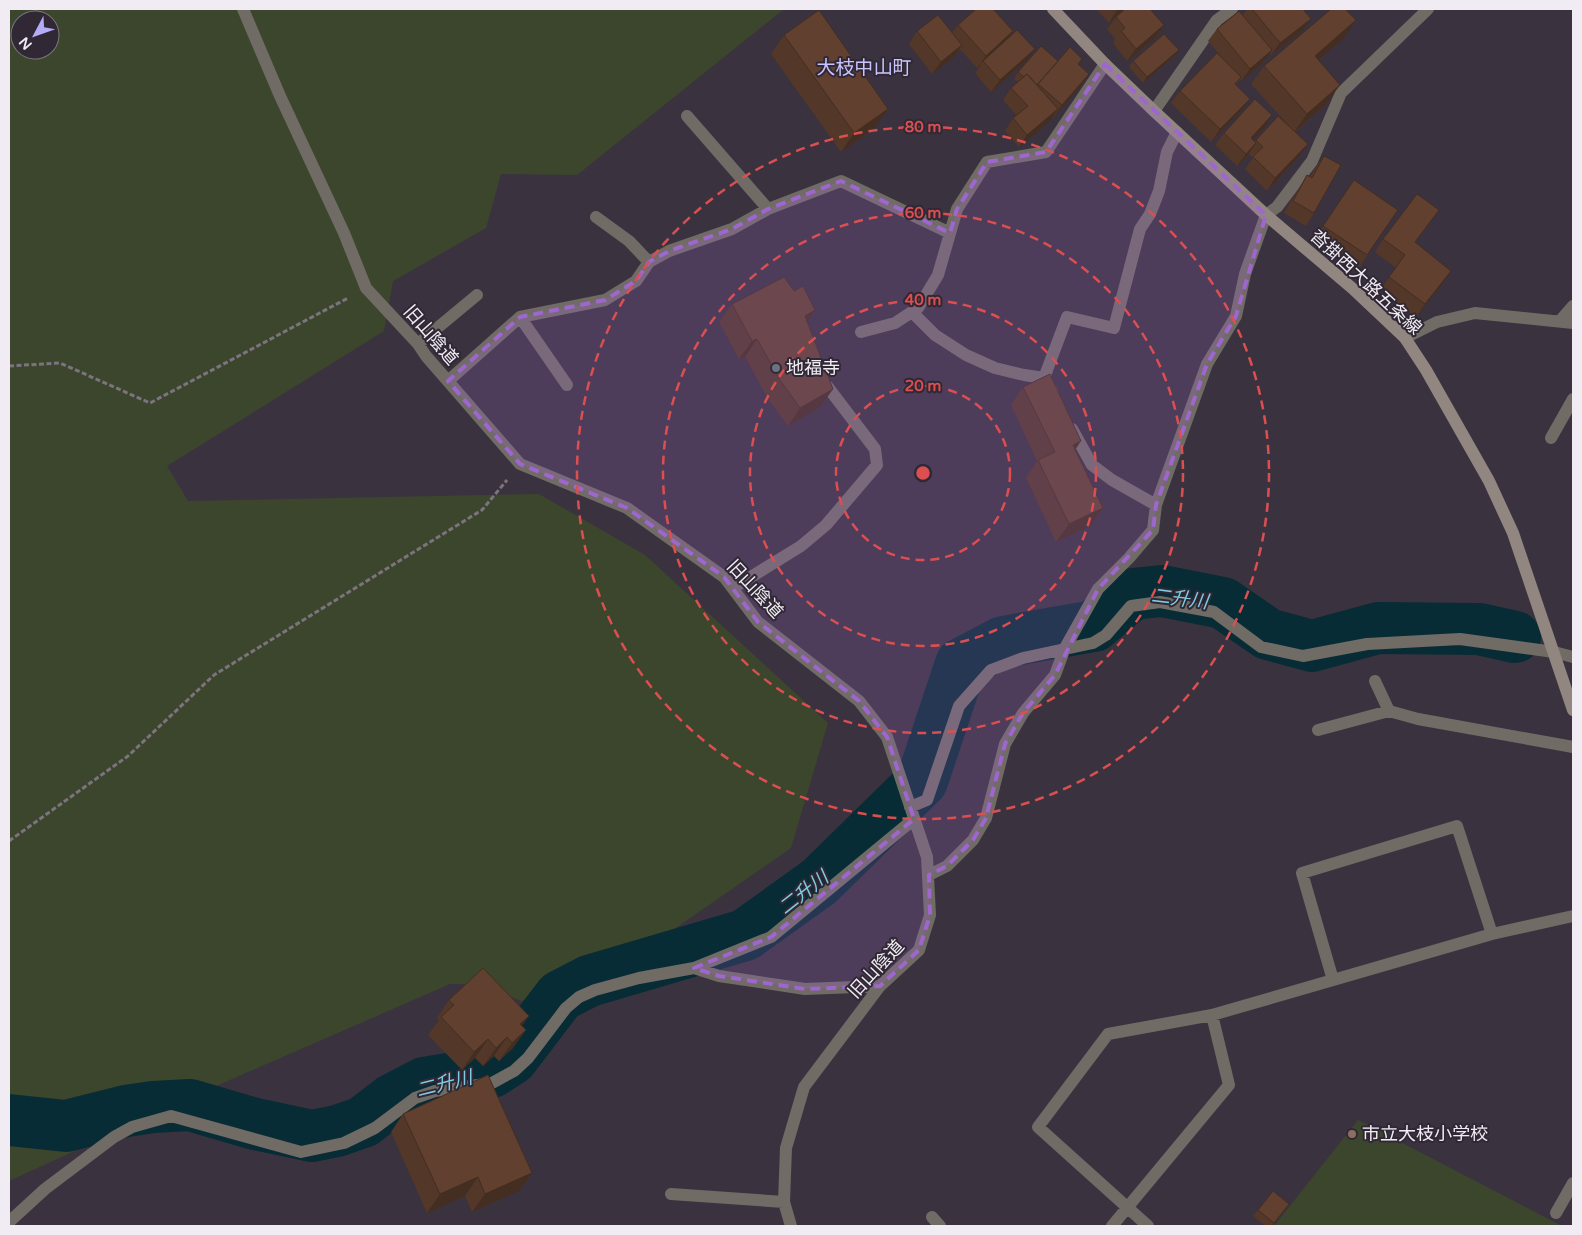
<svg xmlns="http://www.w3.org/2000/svg" width="1582" height="1235" font-family="'Varela Round','Noto Sans JP',sans-serif">
<style>
.green{fill:#3c462d;fill-rule:evenodd}
.lines{fill:none;stroke-linecap:round;stroke-linejoin:round}
.river{stroke:#072c35;stroke-width:52}
.path{stroke:#7b747f;stroke-width:3;stroke-dasharray:5 2.5;stroke-linecap:butt}
.lane{stroke:#716b66;stroke-width:12}
.street{stroke:#716b66;stroke-width:12}
.secondary{stroke:#918780;stroke-width:12}
.wall{fill:#533728}
.shaded-wall{fill:#442d21}
.building{fill:#61402f;stroke:#442d21}
.marked{fill:#9e66cf;fill-opacity:0.2;stroke:#9e66cf;stroke-width:4;stroke-dasharray:10 6;stroke-linejoin:round}
.ring{fill:none;stroke:#db4f51;stroke-width:2.5;stroke-dasharray:9 6}
.worship-dot{fill:#6b7280;stroke:#302935;stroke-width:2}
.education-dot{fill:#8d6e63;stroke:#302935;stroke-width:2}
.labels{text-anchor:middle;stroke-width:4;stroke-linejoin:round;paint-order:stroke}
.street-label{font-size:18px;fill:#f1ecf4;stroke:#302935}
.poi-label{font-size:18px;fill:#f1ecf4;stroke:#302935;text-anchor:start}
.neighbourhood-label{font-size:19px;fill:#c9c3fd;stroke:#302935}
.water-label{font-size:19px;font-style:italic;fill:#7ecce3;stroke:#302935}
.centre{fill:#db4f51;stroke:#302935;stroke-width:2.5}
.ring-label{font-size:15px;text-anchor:middle;font-weight:bold;fill:#db4f51;stroke:#302935;stroke-width:4;stroke-linejoin:round;paint-order:stroke}
</style>
<rect width="100%" height="100%" fill="#3a333f"/>
<path class="green" d="M 9,9 L 784,9 L 577,175 L 501,174 L 486,228 L 393,281 L 384,331 L 167,466 L 188,501 L 539,494 L 645,555 L 828,723 L 791,848 L 660,939 L 521,1001 L 480,984 L 450,984 L 223,1083 L 9,1181 ZM 20,20 L 50,20 L 50,50 L 20,50 Z
M 1358,1120 L 1560,1225 L 1560,1226 L 1274,1226 Z"/>
<g class="lines">
<path class="river" d="M 9,1120 L 66,1126 L 126,1111 L 153,1107 L 190,1105 L 255,1124 L 312,1136 L 337,1131 L 363,1122 L 393,1099 L 424,1083 L 492,1072 L 512,1059 L 560,996 L 589,981 L 745,935 L 819,882 L 922,781 L 961,664 L 1003,642 L 1094,626 L 1132,594 L 1162,591 L 1223,603 L 1268,634 L 1312,646 L 1378,628 L 1479,629 L 1515,637"/>
<path class="path" d="M 9,366 L 60,363 L 150,403 L 348,298
M 9,841 L 128,756 L 214,675 L 482,510 L 507,480"/>
<path class="lane" d="M 1556,1213 L 1573,1183"/>
<path class="street" d="M 243,9 L 280,96 L 344,233 L 366,288 L 418,344 L 426,356 L 520,464 L 627,508 L 724,577 L 758,622 L 859,701 L 887,737 L 927,857 L 930,915 L 919,950 L 880,986 L 804,1087 L 786,1148 L 784,1202 L 791,1226
M 1154,111 L 1217,20 L 1232,9
M 687,116 L 768,209
M 596,217 L 629,241 L 649,262
M 912,312 L 935,335 L 966,355 L 995,368 L 1024,375 L 1044,378 L 1052,391
M 520,317 L 567,385
M 1560,321 L 1573,306
M 861,332 L 895,323 L 918,308 L 938,275 L 957,209 L 987,162 L 1046,152 L 1105,64
M 1405,338 L 1437,322 L 1475,313 L 1573,323
M 418,344 L 477,295
M 1044,378 L 1067,317 L 1114,328 L 1140,229 L 1150,214 L 1159,191 L 1167,152 L 1177,132
M 448,381 L 520,317 L 605,300 L 636,281 L 649,262 L 669,251 L 732,229 L 768,209 L 841,181 L 950,233
M 1072,429 L 1092,465 L 1112,480 L 1156,505
M 1551,438 L 1573,399
M 733,588 L 801,546 L 826,525 L 877,465 L 875,449 L 827,386
M 1375,681 L 1389,711
M 1318,730 L 1389,711 L 1418,719 L 1573,747
M 910,807 L 927,800 L 959,706 L 991,670 L 1023,658 L 1093,643 L 1106,635 L 1131,606 L 1160,602 L 1214,612 L 1261,647 L 1303,656 L 1367,644 L 1460,639 L 1554,652 L 1573,657
M 929,875 L 947,866 L 973,840 L 986,818 L 1005,744 L 1023,713 L 1055,675 L 1065,648 L 1098,589 L 1129,558 L 1153,530 L 1156,505 L 1207,364 L 1236,316 L 1245,274 L 1266,215 L 1277,207 L 1312,161 L 1341,93 L 1428,9
M 694,968 L 771,937 L 914,819
M 1333,980 L 1302,873 L 1457,826 L 1492,934
M 671,1194 L 784,1202
M 932,1217 L 940,1226
M 9,1222 L 45,1189 L 114,1137 L 132,1127 L 171,1116 L 301,1152 L 344,1143 L 375,1128 L 415,1098 L 435,1091 L 492,1083 L 514,1071 L 528,1058 L 566,1008 L 579,997 L 595,990 L 639,978 L 694,968 L 719,976 L 805,989 L 880,986
M 1112,1226 L 1229,1085 L 1212,1015
M 1148,1226 L 1038,1127 L 1108,1034 L 1212,1015 L 1492,934 L 1573,916"/>
<path class="secondary" d="M 1053,9 L 1105,64 L 1154,111 L 1266,215 L 1352,288 L 1405,338 L 1426,370 L 1489,481 L 1513,533 L 1573,710"/>
</g>
<path class="wall" d="M 1096,9 L 1124,9 L 1109,23 Z
M 1247,9 L 1303,9 L 1302,31 L 1271,55 L 1270,53 L 1263,63 L 1241,81 L 1240,80 L 1236,85 L 1241,111 L 1211,142 L 1171,103 L 1180,91 L 1225,61 L 1208,41 L 1217,29 L 1243,15 Z
M 1116,17 L 1164,25 L 1155,38 L 1127,61 L 1113,43 L 1115,39 L 1107,29 Z
M 958,25 L 1013,31 L 1008,38 L 1026,61 L 991,92 L 975,73 L 981,65 L 977,68 L 960,49 L 953,58 L 932,74 L 909,44 L 917,31 L 952,33 Z
M 784,35 L 888,109 L 875,127 L 841,152 L 771,54 Z
M 1343,39 L 1318,60 L 1327,103 L 1295,132 L 1299,156 L 1267,191 L 1245,169 L 1253,158 L 1249,154 L 1237,166 L 1215,145 L 1224,133 L 1264,128 L 1252,140 L 1255,142 L 1256,140 L 1290,127 L 1251,84 L 1264,66 Z
M 1179,50 L 1174,56 L 1143,83 L 1129,67 L 1133,61 Z
M 1058,61 L 1078,65 L 1089,74 L 1080,87 L 1053,118 L 1052,117 L 1049,122 L 1019,147 L 1005,131 L 1013,118 L 1017,116 L 1003,100 L 1011,88 L 1018,82 L 1014,79 L 1018,72 Z
M 1324,156 L 1314,213 L 1306,226 L 1284,213 L 1299,188 L 1307,175 L 1310,177 L 1315,168 Z
M 1354,180 L 1398,210 L 1359,268 L 1315,238 Z
M 1439,210 L 1415,242 L 1442,284 L 1416,317 L 1381,289 L 1396,268 L 1375,252 L 1383,239 Z
M 794,291 L 815,310 L 807,322 L 833,389 L 820,407 L 788,426 L 768,399 L 745,357 L 739,359 L 719,322 L 732,304 Z
M 1023,387 L 1076,450 L 1090,526 L 1056,542 L 1026,478 L 1037,461 L 1011,405 Z
M 449,1000 L 522,1025 L 513,1048 L 499,1061 L 494,1056 L 483,1066 L 475,1058 L 462,1070 L 428,1035 L 439,1020 L 437,1018 Z
M 403,1114 L 532,1173 L 519,1191 L 472,1212 L 465,1196 L 427,1213 L 391,1132 Z
M 1258,1210 L 1285,1210 L 1272,1226 L 1265,1226 L 1253,1216 Z"/>
<path class="shaded-wall" d="M 1119,9 L 1124,9 L 1109,23 L 1117,10 Z
M 1311,19 L 1302,31 L 1271,55 L 1280,43 Z
M 1356,20 L 1343,39 L 1302,74 L 1315,56 Z
M 1164,25 L 1155,38 L 1127,61 L 1136,49 Z
M 1013,31 L 1005,43 L 983,61 L 977,68 L 986,56 Z
M 962,45 L 953,58 L 932,74 L 941,62 Z
M 1035,49 L 1026,61 L 991,92 L 1000,80 Z
M 1179,50 L 1174,56 L 1143,83 L 1147,77 Z
M 1272,50 L 1263,63 L 1241,81 L 1250,69 Z
M 1089,74 L 1080,87 L 1053,118 L 1062,105 Z
M 1340,85 L 1327,103 L 1294,132 L 1307,114 Z
M 1250,99 L 1241,111 L 1211,142 L 1220,129 Z
M 888,109 L 875,127 L 841,152 L 854,133 Z
M 1058,109 L 1049,122 L 1019,147 L 1027,135 Z
M 1272,115 L 1264,128 L 1242,151 L 1251,138 Z
M 1256,143 L 1247,156 L 1237,166 L 1246,154 Z
M 1308,144 L 1299,156 L 1267,191 L 1275,178 Z
M 1451,271 L 1442,284 L 1416,317 L 1425,304 Z
M 815,310 L 802,329 L 805,316 Z
M 757,339 L 745,357 L 739,359 L 752,341 Z
M 833,389 L 820,407 L 788,426 L 800,408 Z
M 1081,441 L 1069,459 L 1073,445 Z
M 1103,508 L 1090,526 L 1056,542 L 1069,524 Z
M 529,1016 L 516,1034 L 520,1024 Z
M 526,1030 L 513,1048 L 499,1061 L 512,1043 Z
M 507,1037 L 494,1056 L 483,1066 L 496,1048 Z
M 488,1039 L 475,1058 L 462,1070 L 474,1052 Z
M 532,1173 L 519,1191 L 472,1212 L 485,1194 Z
M 478,1177 L 465,1196 L 427,1213 L 440,1194 Z"/>
<path class="building" d="M 976,9 L 993,9 L 1013,31 L 986,56 L 958,25 Z
M 1125,9 L 1150,9 L 1164,25 L 1136,49 L 1121,31 L 1125,28 L 1116,17 Z
M 1252,9 L 1303,9 L 1311,19 L 1280,43 Z
M 1331,9 L 1345,9 L 1356,20 L 1315,56 L 1340,85 L 1307,114 L 1264,66 Z
M 819,10 L 888,109 L 854,133 L 784,35 Z
M 1239,11 L 1272,50 L 1250,69 L 1217,29 Z
M 938,15 L 962,45 L 941,62 L 917,31 Z
M 1017,30 L 1035,49 L 1000,80 L 983,61 Z
M 1164,34 L 1179,50 L 1147,77 L 1133,61 Z
M 1041,46 L 1058,61 L 1037,85 L 1027,74 L 1024,77 L 1018,72 Z
M 1070,47 L 1082,59 L 1078,64 L 1089,74 L 1062,105 L 1038,84 Z
M 1217,53 L 1241,77 L 1235,84 L 1250,99 L 1220,129 L 1180,91 Z
M 1027,74 L 1058,109 L 1027,135 L 1013,118 L 1028,106 L 1011,88 Z
M 1255,99 L 1272,115 L 1251,138 L 1256,143 L 1246,154 L 1224,133 Z
M 1278,116 L 1308,144 L 1275,178 L 1253,157 L 1263,147 L 1256,140 Z
M 1324,156 L 1341,165 L 1314,213 L 1293,201 L 1307,175 L 1312,178 Z
M 1354,180 L 1398,210 L 1367,255 L 1323,226 Z
M 1417,194 L 1439,210 L 1415,242 L 1451,271 L 1425,304 L 1389,277 L 1405,255 L 1383,239 Z
M 784,277 L 794,291 L 803,286 L 815,310 L 805,316 L 833,389 L 800,408 L 780,380 L 757,339 L 752,341 L 732,304 Z
M 1050,374 L 1081,441 L 1073,445 L 1103,508 L 1069,524 L 1038,460 L 1055,452 L 1023,387 Z
M 483,968 L 529,1016 L 520,1024 L 526,1030 L 512,1043 L 507,1037 L 496,1048 L 488,1039 L 474,1052 L 441,1017 L 454,1005 L 449,1000 Z
M 488,1075 L 532,1173 L 485,1194 L 478,1177 L 440,1194 L 403,1114 Z
M 1273,1191 L 1289,1204 L 1274,1223 L 1258,1210 Z"/>
<path class="marked" d="M 1105,64 L 1266,215 L 1236,316 L 1207,364 L 1156,505 L 1153,530 L 1098,589 L 1055,675 L 1023,713 L 1005,744 L 986,818 L 973,840 L 947,866 L 929,875 L 930,915 L 919,950 L 880,986 L 805,989 L 719,976 L 694,968 L 771,937 L 914,819 L 887,737 L 859,701 L 758,622 L 724,577 L 627,508 L 520,464 L 448,381 L 520,317 L 605,300 L 636,281 L 649,262 L 669,251 L 732,229 L 768,209 L 841,181 L 950,233 L 957,209 L 987,162 L 1046,152 Z"/>
<g class="ring">
<circle cx="923" cy="473" r="87"/>
<circle cx="923" cy="473" r="173"/>
<circle cx="923" cy="473" r="260"/>
<circle cx="923" cy="473" r="346"/>
</g>
<circle class="worship-dot" cx="776" cy="368" r="5"/>
<circle class="education-dot" cx="1352" cy="1134" r="5"/>
<g class="labels">
<g class="street-label">
<text transform="translate(1366 282) rotate(43)" y="6">沓掛西大路五条線</text>
<text transform="translate(431 335) rotate(49)" y="6">旧山陰道</text>
<text transform="translate(755 589) rotate(47)" y="6">旧山陰道</text>
<text transform="translate(876 969) rotate(-47)" y="6">旧山陰道</text>
</g>
<g class="poi-label">
<text x="786" y="374">地福寺</text>
<text x="1362" y="1140">市立大枝小学校</text>
</g>
<g class="neighbourhood-label">
<text x="864" y="74">大枝中山町</text>
</g>
<g class="water-label">
<text transform="translate(1180 598) rotate(7)" y="7">二升川</text>
<text transform="translate(803 892) rotate(-38)" y="7">二升川</text>
<text transform="translate(444 1083) rotate(-14)" y="7">二升川</text>
</g>
</g>
<circle cx="923" cy="473" r="8" class="centre"/>
<g class="ring-label">
<text x="923" y="132">80 m</text>
<text x="923" y="218">60 m</text>
<text x="923" y="305">40 m</text>
<text x="923" y="391">20 m</text>
</g>
<rect width="1582" height="1235" fill="none" stroke="#f1ecf4" stroke-width="20"/>
<g transform="translate(35 35) rotate(229)"><circle r="24" fill="#302935" stroke="#7d7781"/>
<path d="M0-4L9 19L0 12L-9 19Z" fill="#b5acf8"/>
<text y="-8" font-size="14" font-weight="bold" text-anchor="middle" fill="#f1ecf4">N</text>
</g>
</svg>
